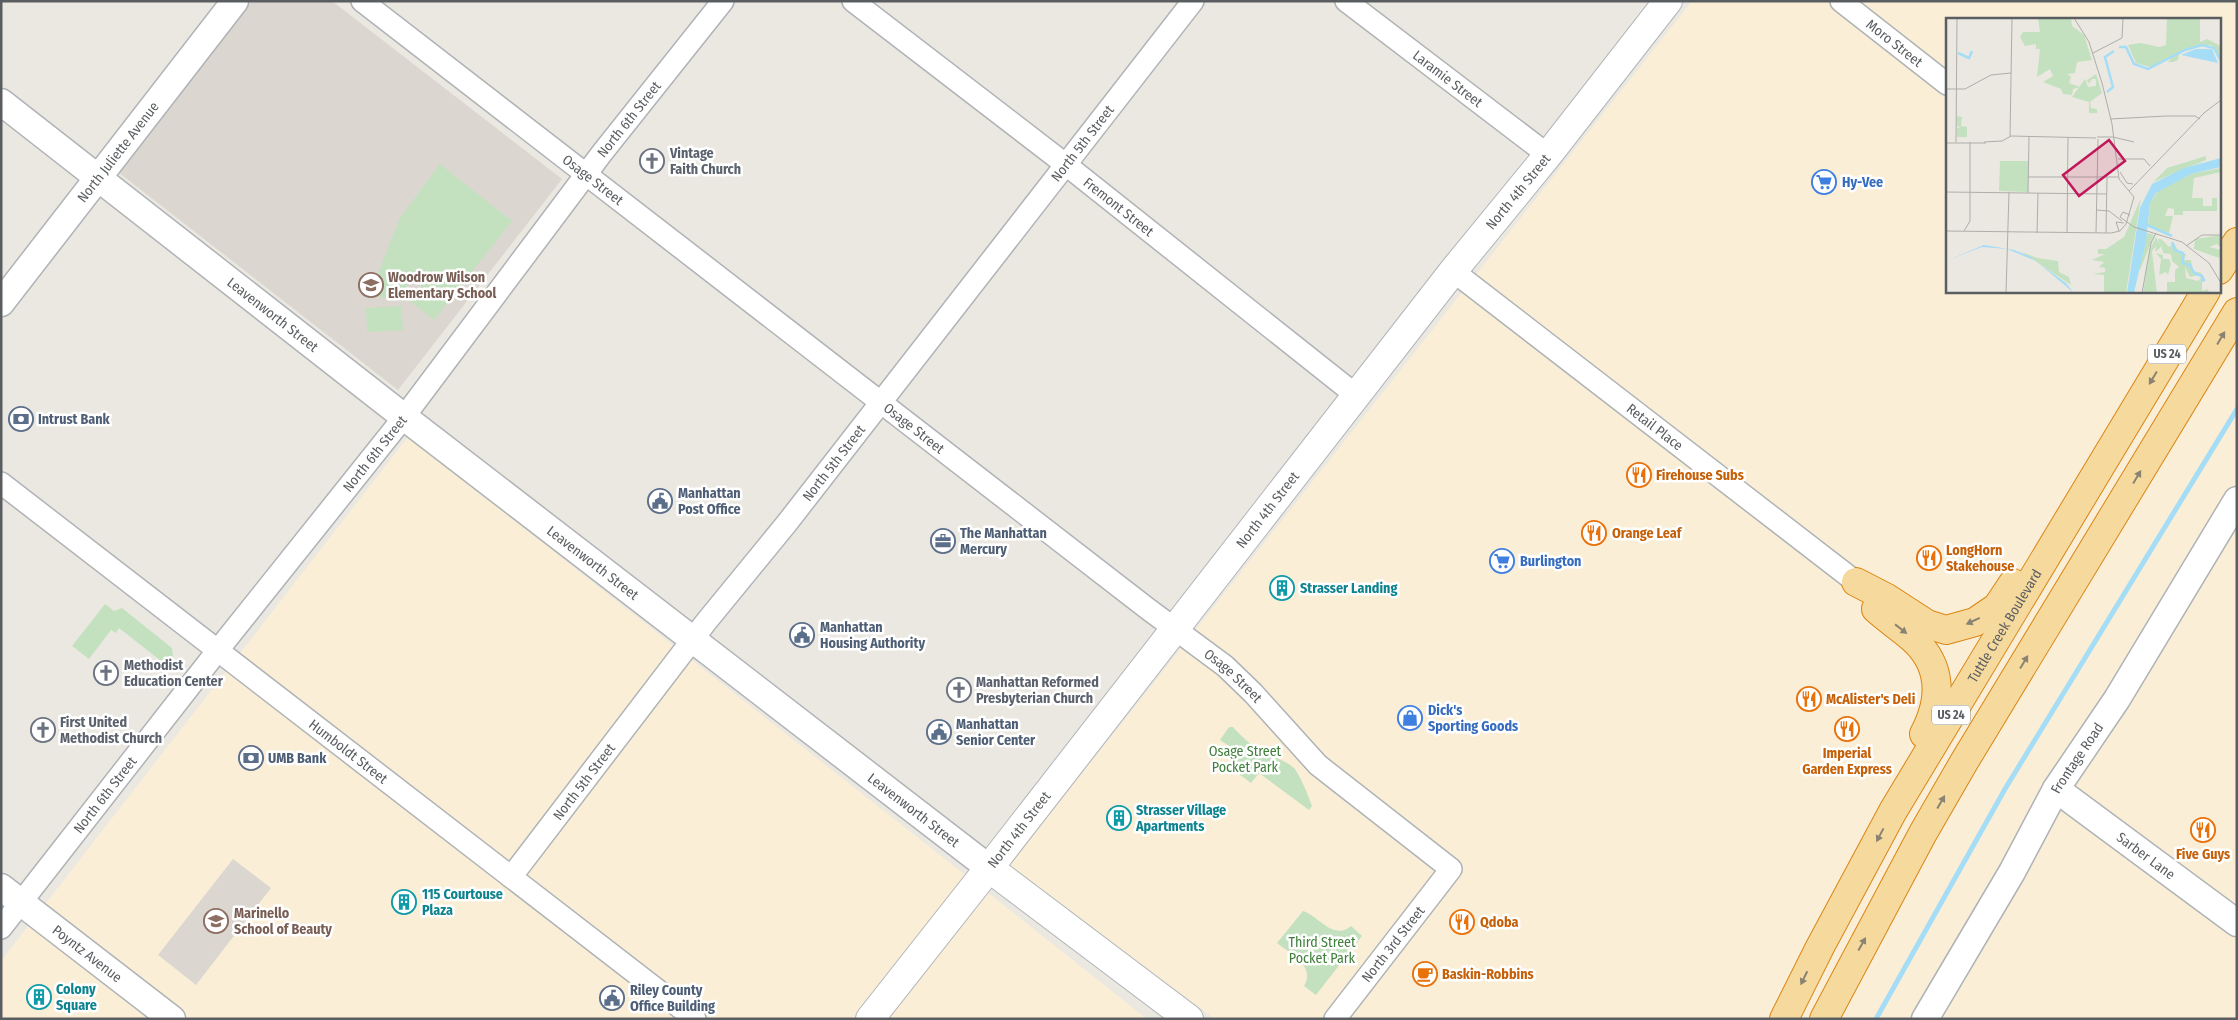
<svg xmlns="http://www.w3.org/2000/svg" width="2238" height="1020" font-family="'Fira Sans Condensed',sans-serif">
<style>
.commercial{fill:#faeed7;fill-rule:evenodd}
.education{fill:#dbd7d0}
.green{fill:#c3e1bf}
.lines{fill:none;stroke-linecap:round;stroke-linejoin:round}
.stream{stroke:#a5ddf7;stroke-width:5}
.minor-casing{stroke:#afb3b6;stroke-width:24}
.tertiary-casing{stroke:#afb3b6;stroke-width:29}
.secondary-casing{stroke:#b1b5b8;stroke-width:30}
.trunk-casing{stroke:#da8613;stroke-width:30}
.minor{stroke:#fff;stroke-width:21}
.tertiary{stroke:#fff;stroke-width:26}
.secondary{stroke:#fff;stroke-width:28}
.trunk{stroke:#f6d99d;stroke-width:28}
.oneway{fill:#898373}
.labels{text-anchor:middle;stroke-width:5;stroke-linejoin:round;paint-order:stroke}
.shield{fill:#fff;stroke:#8c8e90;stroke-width:1}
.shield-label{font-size:12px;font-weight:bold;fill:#5a5e61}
.street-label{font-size:14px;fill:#5a5e61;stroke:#fff}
.worship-label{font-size:14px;font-weight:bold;fill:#5b616d;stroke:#fff;text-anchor:start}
.shop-label{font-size:14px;font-weight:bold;fill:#366cbe;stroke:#fff;text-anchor:start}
.education-label{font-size:14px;font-weight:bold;fill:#785e54;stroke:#fff;text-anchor:start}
.service-label{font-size:14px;font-weight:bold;fill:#4e5e75;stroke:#fff;text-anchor:start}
.food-label{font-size:14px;font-weight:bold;fill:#c56008;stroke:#fff;text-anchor:start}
.culture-label{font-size:14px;font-weight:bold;fill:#0d838f;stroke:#fff;text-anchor:start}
.park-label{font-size:14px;fill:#3f7f3b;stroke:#fff}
.inset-river{fill:none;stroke:#a5ddf7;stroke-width:2.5}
.inset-road{fill:none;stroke:#adadaa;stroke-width:1}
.view{fill:#c2185b;fill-opacity:0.15;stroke:#c2185b;stroke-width:2.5}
.inset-edge{fill:none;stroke:#5a5e61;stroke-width:2.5}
</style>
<rect width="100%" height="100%" fill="#ebe8e1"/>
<path class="commercial" d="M 1692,1 L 2237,1 L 2237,1019 L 1215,1019 L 1009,866 ZM 1947,19 L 2219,19 L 2219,291 L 1947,291 Z
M 408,437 L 996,899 L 1147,1019 L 1,1019 L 1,961 Z"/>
<path class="education" d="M 251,1 L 332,1 L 562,179 L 398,390 L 118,172 Z
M 233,859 L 271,888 L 196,985 L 158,955 Z"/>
<path class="green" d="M 440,164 L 512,221 L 434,320 L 411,302 L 421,288 L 418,271 L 395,301 L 370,294 L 400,218 Z
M 401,306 L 403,330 L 367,332 L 366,308 Z
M 105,604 L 114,611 L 122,608 L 172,648 L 174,664 L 170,668 L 119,628 L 116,633 L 111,630 L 89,659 L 72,646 Z
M 1229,727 L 1233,727 C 1242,737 1251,745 1263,752 C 1273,757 1285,760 1294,768 C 1300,775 1309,797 1312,806 L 1309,810 L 1259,773 L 1251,783 L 1231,768 L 1229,746 L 1220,740 Z
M 1303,911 C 1319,916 1333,941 1351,926 L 1362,936 L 1316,995 L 1304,986 C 1316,966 1291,954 1277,943 Z"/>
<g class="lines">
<path class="stream" d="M 1876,1019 L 2005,789 L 2237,409"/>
<defs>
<g id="minor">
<path id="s1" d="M 362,1 L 1148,609 L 1225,666 L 1253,693 L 1318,765 L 1451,869 L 1335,1019"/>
<path id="s2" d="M 853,1 L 1065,164 L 1357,396"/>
<path id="s3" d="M 1346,1 L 1548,155"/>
<path id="s4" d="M 1841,1 L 1947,84"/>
<path id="s5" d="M 1453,271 L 1856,582"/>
<path id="s6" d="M 1,483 L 695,1019"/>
<path id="s7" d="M 511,877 L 706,622 L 787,523 L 1193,1"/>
<path id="s8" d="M 1,928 L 218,650 L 404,417 L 602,153 L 723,1"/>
</g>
<g id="tertiary">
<path id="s9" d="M 1,102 L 404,417 L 989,868"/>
<path id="s10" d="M 1,303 L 235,1"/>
<path id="s11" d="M 2056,789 L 2237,923"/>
<path id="s12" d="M 1,887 L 172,1019"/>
<path id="s13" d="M 1925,1019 L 2012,872 L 2056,789 L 2117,699 L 2237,500"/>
</g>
<g id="secondary">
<path d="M 989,868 L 1189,1019"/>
<path id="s14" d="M 870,1019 L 989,868 L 1453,271 L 1548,155 L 1668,1"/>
</g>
<g id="trunk">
<path d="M 2219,270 L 2237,242"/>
<path d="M 1856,582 L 1887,598 L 1927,624 L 1946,630 L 1975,622 L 1997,607 L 2013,583"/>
<path d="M 1876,609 C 1888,620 1901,628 1913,639 C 1943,666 1942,700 1924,734"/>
<path id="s15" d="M 1784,1019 L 1820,947 L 1893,811 L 2206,291"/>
<path d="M 1824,1019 L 1923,833 L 1964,762 L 2237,312"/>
</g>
</defs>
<use href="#minor" class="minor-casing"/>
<use href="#tertiary" class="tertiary-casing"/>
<use href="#secondary" class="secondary-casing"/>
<use href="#trunk" class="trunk-casing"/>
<use href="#minor" class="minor"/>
<use href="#tertiary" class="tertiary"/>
<use href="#secondary" class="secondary"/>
<use href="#trunk" class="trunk"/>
</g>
<defs><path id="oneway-solid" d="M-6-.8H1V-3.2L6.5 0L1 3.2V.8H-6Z" transform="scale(1.25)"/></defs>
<g class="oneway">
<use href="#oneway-solid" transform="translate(2221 338) rotate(-59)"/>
<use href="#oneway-solid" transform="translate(2153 378) rotate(121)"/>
<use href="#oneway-solid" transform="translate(2137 477) rotate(-59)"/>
<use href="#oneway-solid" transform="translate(1973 621) rotate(155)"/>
<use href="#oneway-solid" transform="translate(1901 629) rotate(38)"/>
<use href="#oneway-solid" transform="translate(2024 662) rotate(-59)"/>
<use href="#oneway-solid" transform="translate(1941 802) rotate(-60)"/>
<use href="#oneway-solid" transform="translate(1880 835) rotate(118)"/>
<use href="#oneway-solid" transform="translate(1862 944) rotate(-61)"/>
<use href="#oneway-solid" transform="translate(1804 978) rotate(116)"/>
</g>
<defs>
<symbol id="church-ring" viewBox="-11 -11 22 22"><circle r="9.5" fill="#fff" stroke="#6b7280" stroke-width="1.5"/><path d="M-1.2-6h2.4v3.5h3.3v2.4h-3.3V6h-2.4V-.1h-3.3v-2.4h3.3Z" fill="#6b7280"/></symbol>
<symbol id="supermarket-ring" viewBox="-11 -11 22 22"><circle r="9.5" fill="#fff" stroke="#3f7fe0" stroke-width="1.5"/><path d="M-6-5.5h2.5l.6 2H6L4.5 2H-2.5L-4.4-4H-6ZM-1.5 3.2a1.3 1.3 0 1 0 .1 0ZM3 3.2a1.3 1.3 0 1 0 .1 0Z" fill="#3f7fe0"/></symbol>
<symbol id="school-ring" viewBox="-11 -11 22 22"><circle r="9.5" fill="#fff" stroke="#8d6e63" stroke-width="1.5"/><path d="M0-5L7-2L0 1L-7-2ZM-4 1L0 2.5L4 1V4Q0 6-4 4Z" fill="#8d6e63"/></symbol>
<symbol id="bank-ring" viewBox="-11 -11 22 22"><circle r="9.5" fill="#fff" stroke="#5c6f8a" stroke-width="1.5"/><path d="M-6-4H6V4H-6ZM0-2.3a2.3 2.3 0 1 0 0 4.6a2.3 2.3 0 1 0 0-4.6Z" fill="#5c6f8a"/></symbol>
<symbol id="restaurant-ring" viewBox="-11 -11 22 22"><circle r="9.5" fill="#fff" stroke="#e8710a" stroke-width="1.5"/><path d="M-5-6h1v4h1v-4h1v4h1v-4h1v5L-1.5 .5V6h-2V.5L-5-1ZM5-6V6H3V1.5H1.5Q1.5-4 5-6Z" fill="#e8710a"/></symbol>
<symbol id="civic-ring" viewBox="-11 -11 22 22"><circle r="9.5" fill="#fff" stroke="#5c6f8a" stroke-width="1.5"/><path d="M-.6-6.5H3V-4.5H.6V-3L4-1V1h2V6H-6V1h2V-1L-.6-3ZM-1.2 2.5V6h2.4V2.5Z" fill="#5c6f8a"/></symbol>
<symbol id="office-ring" viewBox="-11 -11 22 22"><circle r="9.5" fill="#fff" stroke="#5c6f8a" stroke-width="1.5"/><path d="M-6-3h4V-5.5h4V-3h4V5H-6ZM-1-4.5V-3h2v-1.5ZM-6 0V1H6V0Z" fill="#5c6f8a"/></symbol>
<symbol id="building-ring" viewBox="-11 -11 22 22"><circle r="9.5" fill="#fff" stroke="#0f9aa8" stroke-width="1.5"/><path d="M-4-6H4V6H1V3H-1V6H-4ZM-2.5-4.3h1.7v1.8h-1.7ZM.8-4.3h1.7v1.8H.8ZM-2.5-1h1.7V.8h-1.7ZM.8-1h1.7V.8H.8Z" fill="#0f9aa8"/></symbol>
<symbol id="shop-ring" viewBox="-11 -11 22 22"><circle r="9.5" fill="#fff" stroke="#3f7fe0" stroke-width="1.5"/><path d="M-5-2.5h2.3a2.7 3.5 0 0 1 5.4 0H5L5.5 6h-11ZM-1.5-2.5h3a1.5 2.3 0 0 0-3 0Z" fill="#3f7fe0"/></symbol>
<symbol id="cafe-ring" viewBox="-11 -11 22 22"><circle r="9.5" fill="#fff" stroke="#e8710a" stroke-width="1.5"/><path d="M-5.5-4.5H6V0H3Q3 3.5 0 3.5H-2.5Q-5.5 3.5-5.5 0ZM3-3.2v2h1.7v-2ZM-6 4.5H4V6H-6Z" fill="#e8710a"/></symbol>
</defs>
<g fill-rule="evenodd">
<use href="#church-ring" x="638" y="147" width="28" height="28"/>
<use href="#supermarket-ring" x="1810" y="168" width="28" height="28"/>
<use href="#school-ring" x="357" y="271" width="28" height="28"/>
<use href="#bank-ring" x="7" y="405" width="28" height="28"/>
<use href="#restaurant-ring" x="1625" y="461" width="28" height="28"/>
<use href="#civic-ring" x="646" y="487" width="28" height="28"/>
<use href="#restaurant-ring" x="1580" y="519" width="28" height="28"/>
<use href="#office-ring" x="929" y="527" width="28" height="28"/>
<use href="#restaurant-ring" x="1915" y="544" width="28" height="28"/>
<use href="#supermarket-ring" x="1488" y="547" width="28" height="28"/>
<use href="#building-ring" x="1268" y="574" width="28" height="28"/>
<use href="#civic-ring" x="788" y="621" width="28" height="28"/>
<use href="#church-ring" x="92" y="659" width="28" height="28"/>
<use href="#church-ring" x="945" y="676" width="28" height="28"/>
<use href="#restaurant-ring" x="1795" y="685" width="28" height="28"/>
<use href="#shop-ring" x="1396" y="704" width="28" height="28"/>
<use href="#restaurant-ring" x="1833" y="715" width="28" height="28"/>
<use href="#church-ring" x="29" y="716" width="28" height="28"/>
<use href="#civic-ring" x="925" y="718" width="28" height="28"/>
<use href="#bank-ring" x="237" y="744" width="28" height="28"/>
<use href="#building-ring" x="1105" y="804" width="28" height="28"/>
<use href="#restaurant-ring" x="2189" y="816" width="28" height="28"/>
<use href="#building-ring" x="390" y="888" width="28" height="28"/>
<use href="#school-ring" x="202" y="907" width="28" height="28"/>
<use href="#restaurant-ring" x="1448" y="908" width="28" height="28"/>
<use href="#cafe-ring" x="1411" y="960" width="28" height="28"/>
<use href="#building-ring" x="25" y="983" width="28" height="28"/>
<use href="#civic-ring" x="598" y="984" width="28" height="28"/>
</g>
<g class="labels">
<g class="shield">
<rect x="2148" y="344.5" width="38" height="19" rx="4"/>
<rect x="1932" y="705.5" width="38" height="19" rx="4"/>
</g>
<g class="shield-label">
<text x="2167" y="358">US 24</text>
<text x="1951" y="719">US 24</text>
</g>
<g class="street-label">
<text dy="5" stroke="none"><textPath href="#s4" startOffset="68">Moro Street</textPath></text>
<text dy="5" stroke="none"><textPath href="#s3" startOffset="128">Laramie Street</textPath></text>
<text dy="5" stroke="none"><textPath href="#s8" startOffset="1024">North 6th Street</textPath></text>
<text dy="5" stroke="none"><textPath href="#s7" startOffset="930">North 5th Street</textPath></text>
<text dy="5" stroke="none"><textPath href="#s10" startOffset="191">North Juliette Avenue</textPath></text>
<text dy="5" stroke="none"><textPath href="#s1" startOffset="292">Osage Street</textPath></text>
<text dy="5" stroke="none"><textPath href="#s14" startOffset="1051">North 4th Street</textPath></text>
<text dy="5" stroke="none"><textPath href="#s2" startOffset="336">Fremont Street</textPath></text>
<text dy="5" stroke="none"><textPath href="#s9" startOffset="345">Leavenworth Street</textPath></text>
<text dy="5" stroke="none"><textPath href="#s5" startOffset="255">Retail Place</textPath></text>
<text dy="5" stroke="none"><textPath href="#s1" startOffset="698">Osage Street</textPath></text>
<text dy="5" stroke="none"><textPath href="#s8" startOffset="604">North 6th Street</textPath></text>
<text dy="5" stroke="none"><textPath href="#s7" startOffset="525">North 5th Street</textPath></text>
<text dy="5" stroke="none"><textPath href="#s14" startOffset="646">North 4th Street</textPath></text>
<text dy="5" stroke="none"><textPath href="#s9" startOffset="750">Leavenworth Street</textPath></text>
<text dy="5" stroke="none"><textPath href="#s15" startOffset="451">Tuttle Creek Boulevard</textPath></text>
<text dy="5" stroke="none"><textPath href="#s1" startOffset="1102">Osage Street</textPath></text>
<text dy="5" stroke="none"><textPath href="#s6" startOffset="439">Humboldt Street</textPath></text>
<text dy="5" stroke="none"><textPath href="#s13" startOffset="302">Frontage Road</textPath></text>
<text dy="5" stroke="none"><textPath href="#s7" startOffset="120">North 5th Street</textPath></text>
<text dy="5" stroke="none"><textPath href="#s8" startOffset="169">North 6th Street</textPath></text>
<text dy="5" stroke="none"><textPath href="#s9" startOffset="1155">Leavenworth Street</textPath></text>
<text dy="5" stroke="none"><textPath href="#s14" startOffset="241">North 4th Street</textPath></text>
<text dy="5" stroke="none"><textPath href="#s11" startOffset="112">Sarber Lane</textPath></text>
<text transform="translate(1393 944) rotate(-52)" y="5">North 3rd Street</text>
<text dy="5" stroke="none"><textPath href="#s12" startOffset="109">Poyntz Avenue</textPath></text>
</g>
<g class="worship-label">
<text x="670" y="158">Vintage<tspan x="670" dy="16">Faith Church</tspan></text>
<text x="124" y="670">Methodist<tspan x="124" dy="16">Education Center</tspan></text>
<text x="976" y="687">Manhattan Reformed<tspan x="976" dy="16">Presbyterian Church</tspan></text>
<text x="60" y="727">First United<tspan x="60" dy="16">Methodist Church</tspan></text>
</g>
<g class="shop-label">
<text x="1842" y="187">Hy-Vee</text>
<text x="1520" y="566">Burlington</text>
<text x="1428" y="715">Dick's<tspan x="1428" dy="16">Sporting Goods</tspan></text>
</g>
<g class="education-label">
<text x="388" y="282">Woodrow Wilson<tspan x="388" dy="16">Elementary School</tspan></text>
<text x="234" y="918">Marinello<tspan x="234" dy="16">School of Beauty</tspan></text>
</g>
<g class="service-label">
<text x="38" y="424">Intrust Bank</text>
<text x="678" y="498">Manhattan<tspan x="678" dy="16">Post Office</tspan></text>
<text x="960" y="538">The Manhattan<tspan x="960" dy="16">Mercury</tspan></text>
<text x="820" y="632">Manhattan<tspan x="820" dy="16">Housing Authority</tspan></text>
<text x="956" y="729">Manhattan<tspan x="956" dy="16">Senior Center</tspan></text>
<text x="268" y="763">UMB Bank</text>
<text x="630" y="995">Riley County<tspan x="630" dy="16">Office Building</tspan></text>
</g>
<g class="food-label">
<text x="1656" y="480">Firehouse Subs</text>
<text x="1612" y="538">Orange Leaf</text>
<text x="1946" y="555">LongHorn<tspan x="1946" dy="16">Stakehouse</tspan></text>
<text x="1826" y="704">McAlister's Deli</text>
<text x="1847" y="758" text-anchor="middle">Imperial<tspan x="1847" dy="16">Garden Express</tspan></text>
<text x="2203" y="859" text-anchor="middle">Five Guys</text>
<text x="1480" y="927">Qdoba</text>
<text x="1442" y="979">Baskin-Robbins</text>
</g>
<g class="culture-label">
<text x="1300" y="593">Strasser Landing</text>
<text x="1136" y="815">Strasser Village<tspan x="1136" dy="16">Apartments</tspan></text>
<text x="422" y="899">115 Courtouse<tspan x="422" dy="16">Plaza</tspan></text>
<text x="56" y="994">Colony<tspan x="56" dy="16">Square</tspan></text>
</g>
<g class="park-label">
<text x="1245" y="756">Osage Street<tspan x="1245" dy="16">Pocket Park</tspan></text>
<text x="1322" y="947">Third Street<tspan x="1322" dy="16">Pocket Park</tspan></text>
</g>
</g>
<g transform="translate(1946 18)">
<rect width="275" height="275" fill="#ebe8e1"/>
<path d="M 92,0 L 125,0 L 126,8 L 138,17 L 146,42 L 131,44 L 129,55 L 121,56 L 125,59 L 123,65 L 134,69 L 127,71 L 126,77 L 117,76 L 115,71 L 97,64 L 107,58 L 104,51 L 91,59 L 94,31 L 90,31 L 90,26 L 79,28 L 74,19 L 77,14 L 94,14 ZM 221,0 L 254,0 L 254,24 L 261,21 L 275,28 L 275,42 L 265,27 L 256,27 L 233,35 L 232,42 L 227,44 L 222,44 L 225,41 L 222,41 L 204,49 L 190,45 L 182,27 L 194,25 L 214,29 L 220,27 ZM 150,56 L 156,75 L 144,84 L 145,90 L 151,91 L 151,95 L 143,95 L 143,84 L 126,79 L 139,61 L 142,69 L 150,68 L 150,61 L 146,61 L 143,66 L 141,62 ZM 11,98 L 16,99 L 15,108 L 21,109 L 21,119 L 11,119 L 11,110 L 15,109 L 11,108 ZM 260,138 L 260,142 L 207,164 L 221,150 ZM 54,143 L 82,143 L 82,174 L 53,173 ZM 275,150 L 275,154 L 248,160 L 246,180 L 257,180 L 257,188 L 266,188 L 266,180 L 271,180 L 271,193 L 237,193 L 237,197 L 228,197 L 228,191 L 222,190 L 219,198 L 227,198 L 223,215 L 202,208 L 204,185 L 212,173 L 245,156 ZM 195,180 L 180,275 L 158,275 L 158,257 L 147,256 L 159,254 L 159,250 L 153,249 L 158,244 L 146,242 L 159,236 L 152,236 L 152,231 L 160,231 L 178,219 ZM 201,215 L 208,217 L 194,252 L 192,248 ZM 275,217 L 275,230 L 271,226 L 263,229 L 275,232 L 273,240 L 248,231 L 249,221 ZM 210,219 L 214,228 L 212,221 L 215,221 L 223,229 L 228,225 L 233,235 L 240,236 L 238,242 L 245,242 L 247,253 L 255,255 L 260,263 L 252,263 L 255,260 L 253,257 L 244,259 L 239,249 L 240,260 L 256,264 L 256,273 L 262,271 L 263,275 L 221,275 L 221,264 L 229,264 L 229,252 L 233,249 L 226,243 L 225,236 L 217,235 L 215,225 L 215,229 L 209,234 L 210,228 L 206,233 L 211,275 L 197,275 L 204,231 ZM 76,234 L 91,240 L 112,243 L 113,254 L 123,259 L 125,267 ZM 210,235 L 217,237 L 217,241 L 223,241 L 225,246 L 222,257 L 220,254 L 213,257 L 215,241 Z" fill="#c3e1bf"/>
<path d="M 250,31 L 266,31 L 272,45 L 235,37 ZM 275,140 L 275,149 L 245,156 L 210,175 L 204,185 L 200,223 L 188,275 L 181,275 L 194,190 L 206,166 L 238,150 ZM 38,227 L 68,232 L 83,238 L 120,265 L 128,275 L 90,243 L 61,231 L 36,229 L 0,243 Z" fill="#a5ddf7"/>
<path class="inset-river" d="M 173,29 L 180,29 L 188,46 L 202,51 L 239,32 L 256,27 L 268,30 L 275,43M 12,35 L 23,40 L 26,33M 161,74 L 167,69 L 159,39 L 168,33M 201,207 L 226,218M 226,224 L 229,232 L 237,235 L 237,245 L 244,247 L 248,255 L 256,258 L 258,262 L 255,263"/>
<path class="inset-road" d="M 147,35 L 176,20 L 177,0M 0,71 L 19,71 L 45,57 L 65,55M 164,101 L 220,98 L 249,98 L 254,101M 64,119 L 66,0M 151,119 L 167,119M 167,119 L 188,124M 10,124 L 11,0M 38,124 L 56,123 L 65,118 L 150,120M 0,125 L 40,125M 172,141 L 198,141 L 204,148M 174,154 L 181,165 L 187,166M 82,159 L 151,159M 151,159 L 172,159M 183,173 L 258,95 L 275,82M 0,174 L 160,176M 82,175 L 83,119M 150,192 L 163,193 L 176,203M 184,197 L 177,194 L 174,199 L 188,209 L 236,224 L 263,245 L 275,265M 0,213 L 165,215 L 174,213 L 180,206 L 188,179 L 173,161 L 166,106 L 156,65 L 143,24 L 128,0M 18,213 L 24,203 L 24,124M 173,213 L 170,204 L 178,205M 91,215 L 92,175M 121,215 L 122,119M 150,215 L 152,121M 160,215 L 161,159M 240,228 L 256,217 L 275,217M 60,275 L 63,174M 196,275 L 205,225 L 210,215"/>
<path class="view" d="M 163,122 L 179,143 L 133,178 L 117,157 Z"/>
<rect width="275" height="275" class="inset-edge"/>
</g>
<rect width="2238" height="1020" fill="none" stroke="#5a5e61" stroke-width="5"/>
</svg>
